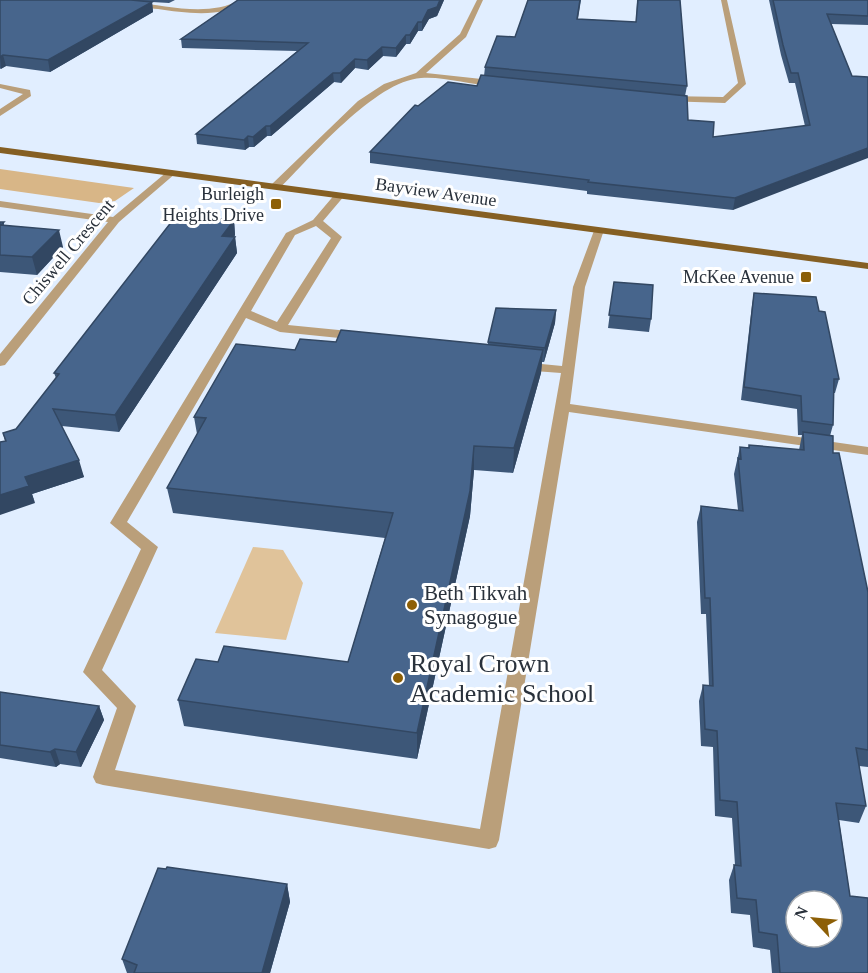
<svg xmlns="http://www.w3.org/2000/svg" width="868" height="973" font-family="'Times New Roman',serif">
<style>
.green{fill:#e0c39a}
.forest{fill:#d8b687}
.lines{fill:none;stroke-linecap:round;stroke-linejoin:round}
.minor{fill:#ba9f7a;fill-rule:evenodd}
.major{fill:#855f23;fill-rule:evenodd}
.wall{fill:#3d5778}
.shaded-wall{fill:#324762}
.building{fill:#47658c;stroke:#324762;stroke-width:1.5;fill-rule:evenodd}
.poi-dot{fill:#8d5f06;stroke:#fff;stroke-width:2}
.labels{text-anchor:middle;stroke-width:6;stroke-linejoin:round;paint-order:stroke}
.far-street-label{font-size:18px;fill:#29313b;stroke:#fff}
.far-poi-label{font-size:18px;fill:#29313b;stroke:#fff;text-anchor:end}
.poi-label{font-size:21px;fill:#29313b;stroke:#fff;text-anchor:start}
.near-poi-label{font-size:26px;fill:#29313b;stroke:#fff;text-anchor:start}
</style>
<rect width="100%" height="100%" fill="#e1eeff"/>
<path class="green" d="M 253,547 L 283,550 L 303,583 L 286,640 L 215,633 Z"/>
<path class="forest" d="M 0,169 L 134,188 L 115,201 L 99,203 L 0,189 Z"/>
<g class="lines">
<path class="minor" d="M 240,0 L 248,0 C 224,19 186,13 158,9 C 149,8 138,8 131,4 L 134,2 C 167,6 209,17 240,0 Z
M 477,0 L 483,0 L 466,37 L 426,73 L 500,81 L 503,81 L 503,85 C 476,88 448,76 421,78 C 375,81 311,157 279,189 L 271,189 L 271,185 L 358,101 L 384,84 L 416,73 L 460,34 Z
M 721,0 L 727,0 L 746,84 L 725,103 L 664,101 L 663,99 L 667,96 L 723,97 L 738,83 Z
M 0,84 L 30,90 L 31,96 L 0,116 L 0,109 L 23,94 L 0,88 Z
M 168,171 L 176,173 L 119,222 L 5,365 L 0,366 L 0,354 L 108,222 L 0,207 L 0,201 L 113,217 Z
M 336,193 L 345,195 L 323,221 L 342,237 L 288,325 L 359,332 L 365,336 L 359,340 L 280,332 L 246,318 L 127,522 L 158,547 L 102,670 L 136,706 L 115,770 L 480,829 L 561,373 L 521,370 L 515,366 L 521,362 L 562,366 L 573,287 L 595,228 L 603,228 L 604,230 L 585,287 L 570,404 L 868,447 L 868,455 L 569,412 L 499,840 L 496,847 L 489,849 L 103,785 L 96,783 L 93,777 L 117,708 L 83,672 L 141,549 L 110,523 L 286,233 L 313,220 ZM 316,226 L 331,238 L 277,322 L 251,311 L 295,235 Z"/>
<path class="major" d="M 0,147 L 868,263 L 868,269 L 0,153 Z"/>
</g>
<path class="wall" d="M 0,0 L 175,0 L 169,3 L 152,2 L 153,12 L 50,72 L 6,66 L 0,69 Z
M 238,0 L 444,0 L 437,16 L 429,19 L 422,31 L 418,31 L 410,44 L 406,44 L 396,57 L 383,56 L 368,70 L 355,68 L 341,83 L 334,82 L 271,136 L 267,136 L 254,147 L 249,147 L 245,150 L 197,144 L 196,134 L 297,51 L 182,48 L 181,39 Z
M 528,0 L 581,0 L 578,19 L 636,22 L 637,0 L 680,0 L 687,86 L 685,96 L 688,120 L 713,137 L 805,126 L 795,83 L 789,83 L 781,55 L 769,0 L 868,0 L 868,25 L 831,24 L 852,76 L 868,77 L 733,210 L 587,194 L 587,191 L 370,163 L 370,152 L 418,106 L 477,86 L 484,76 L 485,67 L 515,37 Z
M 234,220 L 235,235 L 234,237 L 235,237 L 237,253 L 119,432 L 62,426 L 84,477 L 32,494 L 35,503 L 5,441 L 3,433 L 16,429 L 56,378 L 54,373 Z
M 0,222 L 4,222 L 4,225 L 63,247 L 37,275 L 0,272 Z
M 614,282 L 651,319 L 649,332 L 608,328 Z
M 754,293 L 819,311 L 839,379 L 835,393 L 834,393 L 833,425 L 830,436 L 833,453 L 868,592 L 868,767 L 859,766 L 866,806 L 859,823 L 839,820 L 850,896 L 868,973 L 772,973 L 770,950 L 753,947 L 750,915 L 731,913 L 729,880 L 734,865 L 735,865 L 732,818 L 715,816 L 713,747 L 701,746 L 699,701 L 703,685 L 709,686 L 706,614 L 701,614 L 697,522 L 701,506 L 738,510 L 734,474 L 740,447 L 749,447 L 749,445 L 799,450 L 802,435 L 798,435 L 797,409 L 741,400 L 752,305 Z
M 556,310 L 555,323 L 544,362 L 542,362 L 541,373 L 513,473 L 474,470 L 470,516 L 417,759 L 184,726 L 178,700 L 218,662 L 348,662 L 385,538 L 173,513 L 167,488 L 197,434 L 194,417 L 295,350 L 336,342 L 488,344 L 488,342 Z
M 0,692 L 99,706 L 104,720 L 81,767 L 60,764 L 56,767 L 0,758 Z
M 166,869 L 287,884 L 290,902 L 270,973 L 127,973 L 122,959 Z"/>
<path class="shaded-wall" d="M 440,0 L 444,0 L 437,16 L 429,19 L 422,31 L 422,22 L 428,10 Z
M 152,2 L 153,12 L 50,72 L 48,60 Z
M 418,22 L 418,31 L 410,44 L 410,35 Z
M 406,35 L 406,44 L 396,57 L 396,48 Z
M 382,47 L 383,56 L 368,70 L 367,60 Z
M 3,55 L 6,66 L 1,69 L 0,57 Z
M 355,59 L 355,68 L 341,83 L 340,73 Z
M 333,73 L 334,82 L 271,136 L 270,126 Z
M 266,126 L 267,136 L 254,147 L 253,137 Z
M 248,136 L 249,147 L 245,150 L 244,140 Z
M 868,148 L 868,158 L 733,210 L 735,198 Z
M 234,220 L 235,235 L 224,252 L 222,236 Z
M 59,230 L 63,247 L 37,275 L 32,257 Z
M 235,237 L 237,253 L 119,432 L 115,415 Z
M 556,310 L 555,323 L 544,362 L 545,348 Z
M 543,350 L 541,373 L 513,473 L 514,448 Z
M 474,446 L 474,470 L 470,516 L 417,759 L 417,733 Z
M 79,460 L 84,477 L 32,494 L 35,503 L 0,515 L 0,495 L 25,477 Z
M 99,706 L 104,720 L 81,767 L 76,752 Z
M 55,749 L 60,764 L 56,767 L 50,752 Z
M 287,884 L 290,902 L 270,973 L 262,973 Z"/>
<path class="building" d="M 0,0 L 131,0 L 152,2 L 48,60 L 3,55 L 0,57 Z
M 238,0 L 440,0 L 437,7 L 428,10 L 422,22 L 418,22 L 410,35 L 406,35 L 396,48 L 382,47 L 367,60 L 355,59 L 340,73 L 333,73 L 270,126 L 266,126 L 253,137 L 248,136 L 244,140 L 196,134 L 308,43 L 181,39 Z
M 528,0 L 580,0 L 577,19 L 636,22 L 638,0 L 680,0 L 687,86 L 485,67 L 497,36 L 515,37 Z
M 773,0 L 868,0 L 868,16 L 827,14 L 852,76 L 868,77 L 868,148 L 735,198 L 588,182 L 589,180 L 370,152 L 415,105 L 418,106 L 448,82 L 477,86 L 481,75 L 687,96 L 688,120 L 714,122 L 713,137 L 810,125 L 798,73 L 791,73 L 783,45 Z
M 176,216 L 234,220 L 222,236 L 235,237 L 115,415 L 53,409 L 79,460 L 25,477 L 29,486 L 0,495 L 0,442 L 6,441 L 3,433 L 16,429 L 59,374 L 54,373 Z
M 0,222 L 4,222 L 1,225 L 59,230 L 32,257 L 0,255 Z
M 614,282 L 653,285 L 651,319 L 609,315 Z
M 754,293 L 816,297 L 819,311 L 825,312 L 839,379 L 834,379 L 833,425 L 802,421 L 801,396 L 744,387 Z
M 496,308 L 556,310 L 545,348 L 488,342 Z
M 341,330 L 543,350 L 514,448 L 474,446 L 470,491 L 417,733 L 178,700 L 196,659 L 218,662 L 224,646 L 348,662 L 393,513 L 167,488 L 206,418 L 194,417 L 236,344 L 295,350 L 300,339 L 336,342 Z
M 803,432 L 833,436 L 833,453 L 839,453 L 868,592 L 868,750 L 856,748 L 866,806 L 836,803 L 850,896 L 868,898 L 868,973 L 780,973 L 777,935 L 759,932 L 756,900 L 737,898 L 734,865 L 741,866 L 737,802 L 720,800 L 717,731 L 705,729 L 703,685 L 713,686 L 710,598 L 705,598 L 701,506 L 743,511 L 738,458 L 741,459 L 740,447 L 749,448 L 749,445 L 804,450 ZM 796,901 L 832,901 L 832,937 L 796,937 Z
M 0,692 L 99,706 L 76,752 L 55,749 L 50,752 L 0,745 Z
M 167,867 L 287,884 L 262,973 L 134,973 L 137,965 L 122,959 L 158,868 L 166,869 Z"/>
<g class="poi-dot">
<rect x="270" y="198" width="12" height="12" rx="3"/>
<rect x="800" y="271" width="12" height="12" rx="3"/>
<circle cx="412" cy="605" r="6"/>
<circle cx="398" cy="678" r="6"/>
</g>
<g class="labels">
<g class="far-street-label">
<text transform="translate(436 192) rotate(8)" y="6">Bayview Avenue</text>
<text transform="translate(68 252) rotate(-50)" y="6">Chiswell Crescent</text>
</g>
<g class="far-poi-label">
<text x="264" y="200">Burleigh<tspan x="264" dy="21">Heights Drive</tspan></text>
<text x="794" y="283">McKee Avenue</text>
</g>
<g class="poi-label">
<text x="424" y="600">Beth Tikvah<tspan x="424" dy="24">Synagogue</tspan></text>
</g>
<g class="near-poi-label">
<text x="410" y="672">Royal Crown<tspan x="410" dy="30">Academic School</tspan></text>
</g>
</g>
<g transform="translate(814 919) rotate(296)"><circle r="28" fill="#ffffff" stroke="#a9adb1" stroke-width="1.5"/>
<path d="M0-4.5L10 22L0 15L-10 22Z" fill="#8d5f06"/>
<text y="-9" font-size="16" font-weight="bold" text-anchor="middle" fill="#29313b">N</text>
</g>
</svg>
